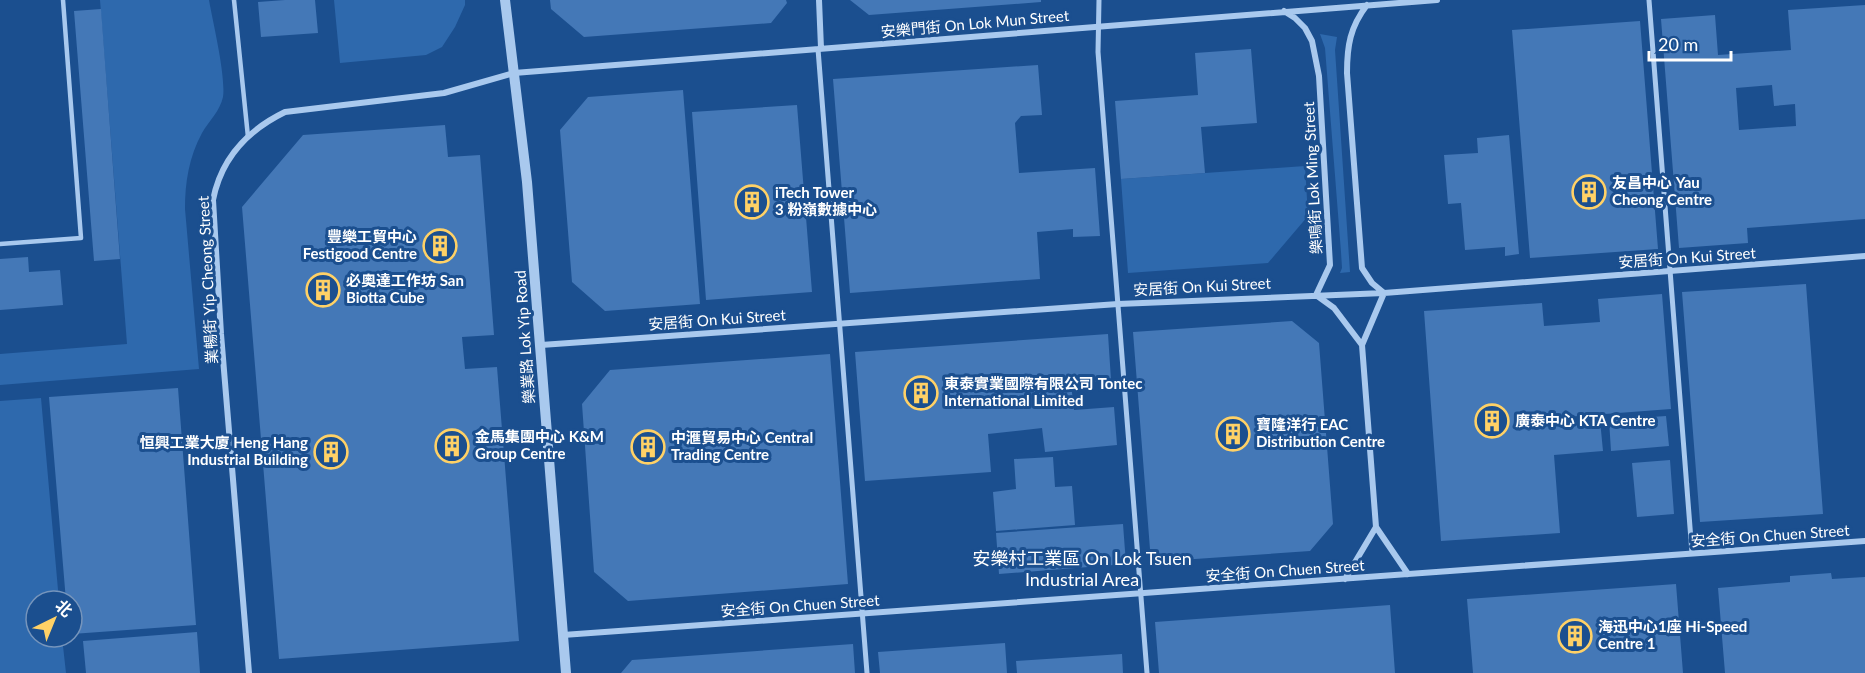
<svg xmlns="http://www.w3.org/2000/svg" width="1865" height="673" font-family="Lato,'Noto Sans SC',sans-serif">
<style>
.green{fill:#2e69ad}
.building{fill:#4478b7;fill-rule:evenodd}
.lines{fill:none;stroke-linecap:round;stroke-linejoin:round}
.service{stroke:#a9c9ee;stroke-width:4.5}
.pedestrian{stroke:#a9c9ee;stroke-width:5}
.minor{stroke:#a9c9ee;stroke-width:6}
.tertiary{stroke:#a9c9ee;stroke-width:10}
.labels{text-anchor:middle;stroke-width:6;stroke-linejoin:round;paint-order:stroke}
.street-label{font-size:15px;fill:#fff;stroke:#1b4f8f}
.poi-label{font-size:15px;font-weight:bold;fill:#fff;stroke:#1b4f8f;text-anchor:start}
.quarter-label{font-size:18px;fill:#fff;stroke:#1b4f8f}
</style>
<rect width="100%" height="100%" fill="#1b4f8f"/>
<path class="green" d="M 100,0 L 209,0 C 213,23 226,76 223,97 C 220,111 209,121 202,133 C 189,157 185,182 185,209 L 199,369 L 0,385 L 0,354 L 127,344 Z
M 334,0 L 465,0 L 465,5 L 455,27 L 442,47 L 426,55 L 340,63 Z
M 1320,34 L 1337,37 L 1335,50 L 1350,272 L 1340,273 L 1342,268 L 1341,252 L 1325,48 Z
M 1305,166 L 1308,216 L 1268,263 L 1128,273 L 1121,179 Z
M 41,398 L 59,601 L 36,601 L 36,637 L 62,637 L 66,673 L 0,673 L 0,401 Z"/>
<path class="building" d="M 285,0 L 315,0 L 318,33 L 261,37 L 258,2 Z
M 550,0 L 786,0 L 787,3 L 771,23 L 584,37 L 551,9 Z
M 850,0 L 1041,0 L 1041,2 L 869,15 Z
M 1865,5 L 1865,219 L 1747,228 L 1748,243 L 1679,248 L 1661,19 L 1715,15 L 1718,55 L 1791,50 L 1788,10 ZM 1772,85 L 1774,106 L 1795,104 L 1796,126 L 1739,130 L 1736,88 Z
M 101,9 L 120,259 L 94,261 L 74,11 Z
M 1640,21 L 1658,249 L 1530,258 L 1512,30 Z
M 1251,49 L 1257,123 L 1201,127 L 1205,173 L 1121,179 L 1115,101 L 1198,95 L 1195,53 Z
M 1038,65 L 1042,115 L 1021,116 L 1015,123 L 1019,173 L 1095,168 L 1100,236 L 1073,237 L 1073,229 L 1037,232 L 1040,279 L 850,293 L 833,79 Z
M 683,90 L 700,304 L 605,311 L 572,282 L 560,130 L 588,97 Z
M 797,105 L 812,292 L 706,300 L 692,112 Z
M 445,125 L 448,157 L 480,155 L 494,335 L 462,337 L 465,369 L 497,367 L 519,641 L 279,659 L 242,207 L 303,135 Z
M 1509,135 L 1519,254 L 1505,256 L 1505,247 L 1465,250 L 1461,203 L 1448,204 L 1444,155 L 1478,153 L 1477,138 Z
M 28,257 L 29,272 L 60,270 L 63,305 L 0,310 L 0,259 Z
M 1806,284 L 1823,514 L 1700,522 L 1682,292 Z
M 1662,294 L 1671,409 L 1552,418 L 1552,424 L 1600,420 L 1603,451 L 1554,455 L 1560,533 L 1441,541 L 1424,311 L 1542,303 L 1544,326 L 1600,322 L 1598,299 Z
M 1292,321 L 1319,343 L 1333,524 L 1310,551 L 1151,562 L 1133,332 Z
M 1108,334 L 1111,380 L 1071,384 L 1074,410 L 1114,407 L 1117,445 L 1045,452 L 1042,428 L 988,434 L 991,472 L 865,481 L 855,352 Z
M 830,354 L 848,584 L 628,601 L 594,572 L 582,404 L 610,370 Z
M 178,388 L 196,625 L 72,634 L 72,601 L 66,601 L 49,397 Z
M 1666,416 L 1669,446 L 1611,451 L 1609,420 Z
M 1053,457 L 1055,487 L 1072,486 L 1075,525 L 996,531 L 993,492 L 1016,489 L 1014,459 Z
M 1670,460 L 1674,514 L 1637,517 L 1632,463 Z
M 1123,524 L 1126,564 L 999,574 L 996,533 Z
M 1831,573 L 1832,579 L 1865,577 L 1865,673 L 1725,673 L 1718,588 L 1790,582 L 1790,576 Z
M 1676,584 L 1683,673 L 1473,673 L 1467,599 Z
M 1390,605 L 1395,673 L 1159,673 L 1155,622 Z
M 197,632 L 200,673 L 86,673 L 83,641 Z
M 1005,643 L 1007,673 L 880,673 L 878,652 Z
M 853,644 L 855,673 L 621,673 L 632,660 Z
M 1122,654 L 1123,673 L 1017,673 L 1016,661 Z"/>
<g class="lines">
<path class="service" d="M 234,0 L 248,137
M 0,244 L 81,238 L 63,0"/>
<path class="pedestrian" d="M 1099,0 L 1098,52 L 1147,673
M 1649,0 L 1692,553
M 818,49 L 867,673"/>
<path class="minor" d="M 819,0 L 821,48
M 1284,11 L 1295,18 L 1305,28 L 1312,41 L 1319,76 L 1330,265 L 1316,295 L 1334,308 L 1362,345 L 1376,527 L 1345,579
M 541,345 L 1118,304 L 1384,293 L 1865,256
M 1362,345 L 1384,293 L 1372,283 L 1362,268 L 1347,73 C 1347,46 1350,27 1367,5
M 1376,527 L 1408,574
M 563,635 L 1865,541
M 249,673 L 221,334 L 213,200 C 221,159 248,130 285,112 L 444,93 L 514,73 L 1437,0"/>
<path class="tertiary" d="M 505,0 L 527,182 L 566,673"/>
</g>
<defs>
<symbol id="building-ring" viewBox="-11 -11 22 22"><circle r="9.5" fill="#1b4f8f" stroke="#ffd166" stroke-width="1.5"/><path d="M-4-6H4V6H1V3H-1V6H-4ZM-2.5-4.3h1.7v1.8h-1.7ZM.8-4.3h1.7v1.8H.8ZM-2.5-1h1.7V.8h-1.7ZM.8-1h1.7V.8H.8Z" fill="#ffd166"/></symbol>
</defs>
<g fill-rule="evenodd">
<use href="#building-ring" x="1570" y="173" width="38" height="38"/>
<use href="#building-ring" x="733" y="183" width="38" height="38"/>
<use href="#building-ring" x="421" y="227" width="38" height="38"/>
<use href="#building-ring" x="304" y="271" width="38" height="38"/>
<use href="#building-ring" x="902" y="374" width="38" height="38"/>
<use href="#building-ring" x="1473" y="402" width="38" height="38"/>
<use href="#building-ring" x="1214" y="415" width="38" height="38"/>
<use href="#building-ring" x="433" y="427" width="38" height="38"/>
<use href="#building-ring" x="629" y="428" width="38" height="38"/>
<use href="#building-ring" x="312" y="433" width="38" height="38"/>
<use href="#building-ring" x="1556" y="617" width="38" height="38"/>
</g>
<g class="labels">
<g class="street-label">
<text transform="translate(975 24) rotate(-5)" y="5">安樂門街 On Lok Mun Street</text>
<text transform="translate(1313 178) rotate(-93)" y="5">樂鳴街 Lok Ming Street</text>
<text transform="translate(1687 258) rotate(-4)" y="5">安居街 On Kui Street</text>
<text transform="translate(208 280) rotate(-93)" y="5">業暢街 Yip Cheong Street</text>
<text transform="translate(1202 287) rotate(-3)" y="5">安居街 On Kui Street</text>
<text transform="translate(717 320) rotate(-4)" y="5">安居街 On Kui Street</text>
<text transform="translate(525 337) rotate(-94)" y="5">樂業路 Lok Yip Road</text>
<text transform="translate(1770 536) rotate(-4)" y="5">安全街 On Chuen Street</text>
<text transform="translate(1285 571) rotate(-4)" y="5">安全街 On Chuen Street</text>
<text transform="translate(800 606) rotate(-4)" y="5">安全街 On Chuen Street</text>
</g>
<g class="poi-label">
<text x="1612" y="188">友昌中心 Yau<tspan x="1612" dy="17">Cheong Centre</tspan></text>
<text x="775" y="198">iTech Tower<tspan x="775" dy="17">3 粉嶺數據中心</tspan></text>
<text x="417" y="242" text-anchor="end">豐樂工貿中心<tspan x="417" dy="17">Festigood Centre</tspan></text>
<text x="346" y="286">必奧達工作坊 San<tspan x="346" dy="17">Biotta Cube</tspan></text>
<text x="944" y="389">東泰實業國際有限公司 Tontec<tspan x="944" dy="17">International Limited</tspan></text>
<text x="1515" y="426">廣泰中心 KTA Centre</text>
<text x="1256" y="430">寶隆洋行 EAC<tspan x="1256" dy="17">Distribution Centre</tspan></text>
<text x="475" y="442">金馬集團中心 K&amp;M<tspan x="475" dy="17">Group Centre</tspan></text>
<text x="671" y="443">中滙貿易中心 Central<tspan x="671" dy="17">Trading Centre</tspan></text>
<text x="308" y="448" text-anchor="end">恒興工業大廈 Heng Hang<tspan x="308" dy="17">Industrial Building</tspan></text>
<text x="1598" y="632">海迅中心1座 Hi-Speed<tspan x="1598" dy="17">Centre 1</tspan></text>
</g>
<g class="quarter-label">
<text x="1082" y="565">安樂村工業區 On Lok Tsuen<tspan x="1082" dy="21">Industrial Area</tspan></text>
</g>
</g>
<g transform="translate(54 619) rotate(43)"><circle r="28" fill="#1b4f8f" stroke="#7695bc" stroke-width="1.5"/>
<path d="M0-4.5L10 22L0 15L-10 22Z" fill="#ffd166"/>
<text y="-9" font-size="16" font-weight="bold" text-anchor="middle" fill="#ffffff">北</text>
</g>
<path d="M1649 51v9h82v-9" fill="none" stroke="#ffffff" stroke-width="3"/>
<text x="1658" y="51" font-size="18" fill="#ffffff" stroke="#1b4f8f" stroke-width="4.5" paint-order="stroke">20 m</text>
</svg>
